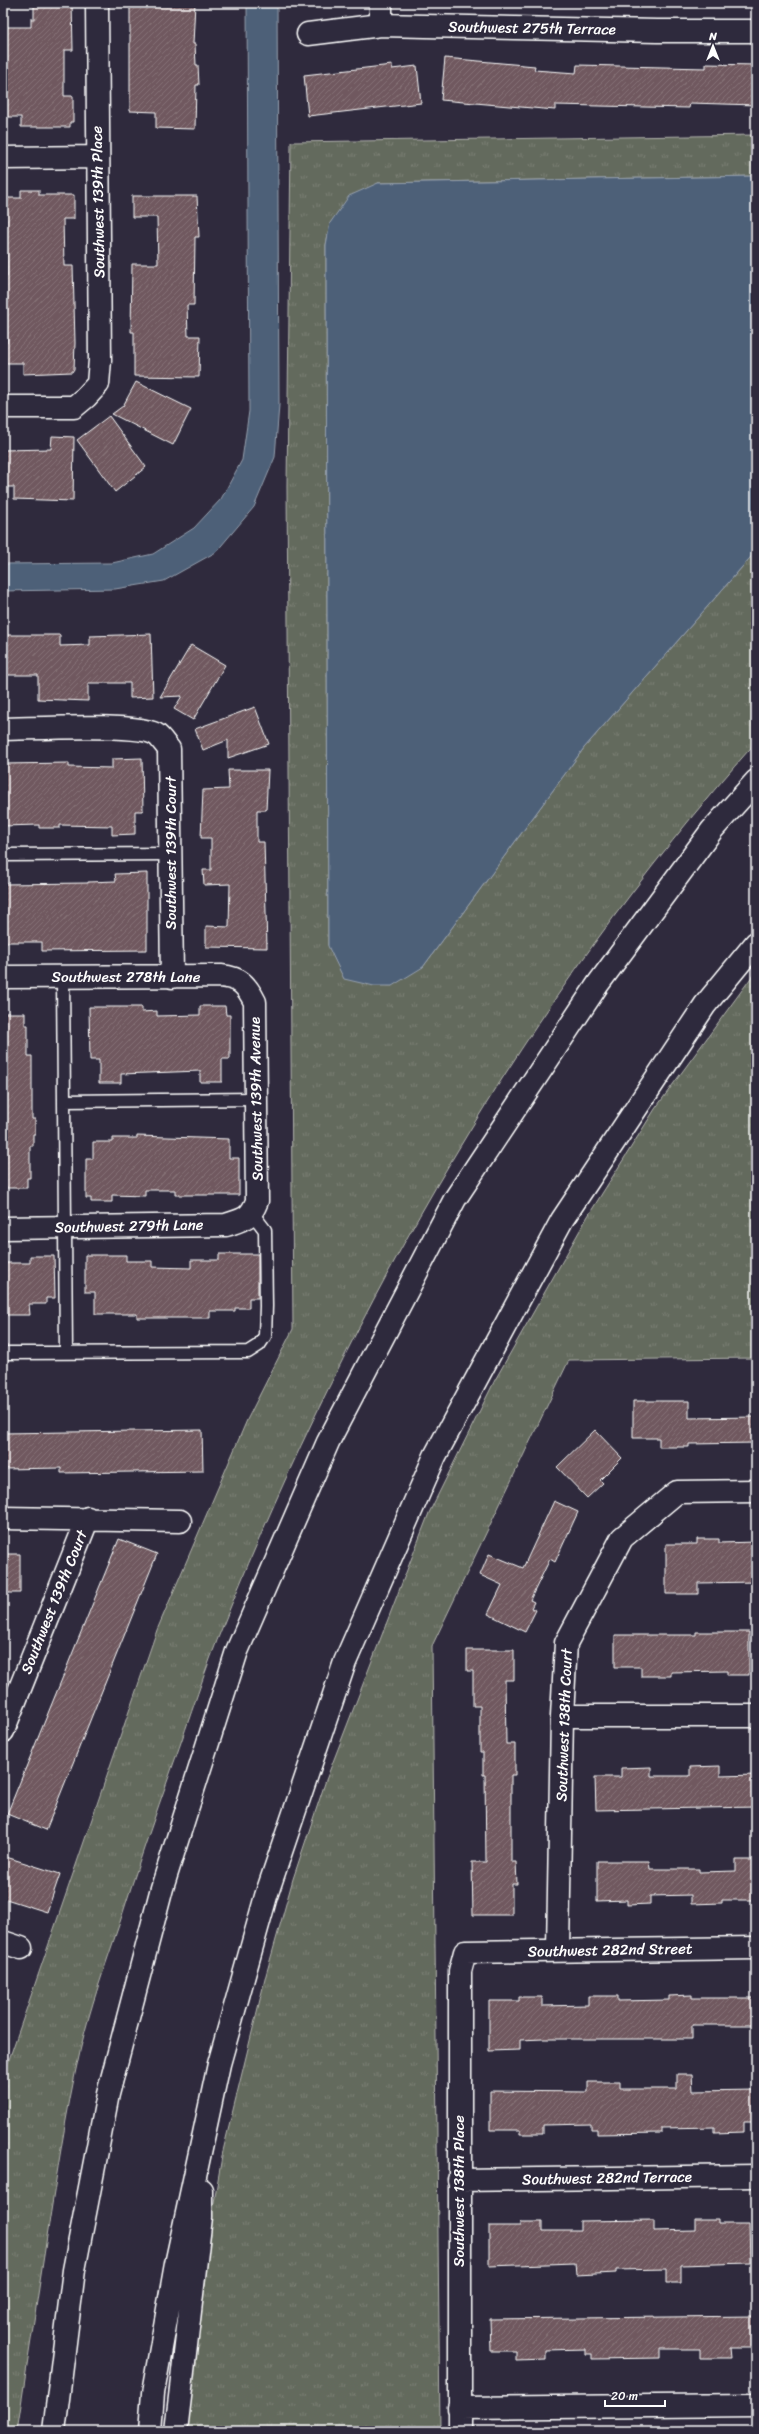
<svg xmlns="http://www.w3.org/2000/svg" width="759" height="2434" font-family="Sriracha,sans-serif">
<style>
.grass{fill:url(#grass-tufts);stroke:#b2b4ae}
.water{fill:#4e6078;stroke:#95a0ae}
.building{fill:url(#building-hatch);stroke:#fff}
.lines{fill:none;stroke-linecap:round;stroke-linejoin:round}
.lane-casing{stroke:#fff;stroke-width:15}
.street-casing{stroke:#fff;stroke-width:25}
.highway-casing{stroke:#fff;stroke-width:25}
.lane{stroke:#2f2a3d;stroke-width:12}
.street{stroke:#2f2a3d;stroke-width:22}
.highway{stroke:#2f2a3d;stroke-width:22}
.labels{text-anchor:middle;stroke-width:4;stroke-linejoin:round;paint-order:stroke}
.street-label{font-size:15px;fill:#fff;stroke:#2f2a3d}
</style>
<defs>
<pattern id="grass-tufts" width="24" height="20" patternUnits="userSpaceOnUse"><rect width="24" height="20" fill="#646a5d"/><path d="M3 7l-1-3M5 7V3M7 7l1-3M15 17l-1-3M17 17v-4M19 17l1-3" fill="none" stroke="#7b8075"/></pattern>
<pattern id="building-hatch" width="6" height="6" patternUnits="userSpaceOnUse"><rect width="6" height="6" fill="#6f595e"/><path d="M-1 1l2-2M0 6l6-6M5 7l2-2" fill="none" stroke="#857276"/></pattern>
</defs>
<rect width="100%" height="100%" fill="#2f2a3d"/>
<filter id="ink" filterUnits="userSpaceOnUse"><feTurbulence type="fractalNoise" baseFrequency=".025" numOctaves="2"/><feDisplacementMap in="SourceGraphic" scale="8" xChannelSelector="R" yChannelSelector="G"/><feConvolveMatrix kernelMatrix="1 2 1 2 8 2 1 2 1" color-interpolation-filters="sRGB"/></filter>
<g filter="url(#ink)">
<path class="grass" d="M 756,135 L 756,176 L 378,183 L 330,223 L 326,245 L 328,945 L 344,978 L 423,967 L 584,748 L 756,551 L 756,742 C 527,999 352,1305 224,1623 C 205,1669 190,1718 173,1765 C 154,1818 136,1871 119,1925 C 105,1966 90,2008 80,2051 C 66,2112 57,2174 47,2236 C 37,2301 27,2366 17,2431 L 3,2431 L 3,2077 L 157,1630 L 247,1420 L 293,1329 L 287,486 L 291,142 Z
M 756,971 L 756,1358 L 569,1360 L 432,1646 L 440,2431 L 187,2431 L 209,2231 L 223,2151 L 266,1975 L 293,1879 L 326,1780 L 429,1513 L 495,1380 L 588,1216 L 655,1109 Z"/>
<path class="water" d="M 247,3 L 277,3 L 279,405 L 275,457 L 254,507 L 216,552 L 164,581 L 115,589 L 3,591 L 3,564 L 112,563 L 153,554 L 194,528 L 221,499 L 242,460 L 249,411 Z
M 756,176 L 756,551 L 584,748 L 423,967 L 392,986 L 374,986 L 344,979 L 328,946 L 326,245 L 330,223 L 349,196 L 378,183 Z"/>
<path class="building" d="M 34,3 L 72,3 L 73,50 L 64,50 L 64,96 L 73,96 L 73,122 L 70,122 L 70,127 L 21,127 L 21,117 L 3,117 L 6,27 L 31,27 L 31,19 L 34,19 Z
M 130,3 L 195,3 L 193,44 L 195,44 L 196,65 L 198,65 L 199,85 L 196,85 L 195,129 L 156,128 L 156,112 L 130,111 Z
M 445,58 L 535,66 L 534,70 L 576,73 L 577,65 L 706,68 L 706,64 L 756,65 L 756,105 L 690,103 L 689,108 L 555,105 L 555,110 L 441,100 Z
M 392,65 L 392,69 L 417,66 L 421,103 L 308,116 L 304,75 Z
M 21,190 L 39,190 L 39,195 L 74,195 L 74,219 L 63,219 L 64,266 L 73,266 L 75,343 L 74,369 L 72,372 L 23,374 L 23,363 L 3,363 L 3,343 L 7,343 L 7,297 L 4,297 L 4,276 L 7,276 L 6,219 L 3,219 L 3,198 L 21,198 Z
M 132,196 L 197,196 L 199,237 L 195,237 L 194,305 L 187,305 L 188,336 L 200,336 L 199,377 L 134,376 L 134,332 L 131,332 L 132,264 L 158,264 L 157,217 L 132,217 Z
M 136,382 L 191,409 L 173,445 L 112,414 L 123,406 Z
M 109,416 L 146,467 L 115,492 L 77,440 Z
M 52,436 L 74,437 L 73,501 L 14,499 L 14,487 L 3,487 L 3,450 L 51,449 Z
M 151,634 L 153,697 L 130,698 L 130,683 L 88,683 L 88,701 L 38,699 L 38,675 L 3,675 L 3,635 L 60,635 L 60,646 L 90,645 L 90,636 Z
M 191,645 L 225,665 L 193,720 L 174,709 L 182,696 L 160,697 Z
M 255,707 L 269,744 L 228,758 L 228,740 L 203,750 L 195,729 Z
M 142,758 L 143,811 L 135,811 L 135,834 L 112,835 L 112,826 L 60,825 L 60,828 L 39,828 L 39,825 L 3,826 L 3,764 L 69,763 L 69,767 L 112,768 L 112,759 Z
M 228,770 L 268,770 L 266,810 L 257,810 L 257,842 L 264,842 L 267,948 L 206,947 L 206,926 L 229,927 L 230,884 L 204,885 L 203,870 L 211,870 L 211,838 L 201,838 L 203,790 L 229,789 Z
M 147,873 L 147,950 L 42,951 L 42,942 L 3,942 L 3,884 L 88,883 L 88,882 L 116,881 L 115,874 Z
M 200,1006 L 225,1006 L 226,1015 L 230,1015 L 230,1059 L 222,1059 L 222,1082 L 200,1082 L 200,1071 L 121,1074 L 121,1083 L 99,1083 L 99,1060 L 90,1060 L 89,1007 L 142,1007 L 142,1012 L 157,1011 L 157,1016 L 200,1015 Z
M 3,1013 L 25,1013 L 25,1025 L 28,1025 L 28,1056 L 32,1056 L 32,1119 L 35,1119 L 35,1134 L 33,1134 L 33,1146 L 30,1146 L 30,1178 L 27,1178 L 27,1188 L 3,1188 Z
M 137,1136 L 229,1139 L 229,1158 L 239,1158 L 239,1195 L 175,1195 L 175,1190 L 145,1190 L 145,1196 L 112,1195 L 112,1202 L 91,1202 L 91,1198 L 86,1198 L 86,1159 L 93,1159 L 93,1142 L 113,1142 L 113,1138 L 137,1138 Z
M 219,1254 L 258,1254 L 258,1298 L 249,1298 L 249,1308 L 235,1308 L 235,1311 L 210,1311 L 210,1318 L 137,1318 L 137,1314 L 95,1314 L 95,1292 L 85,1292 L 85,1255 L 126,1255 L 126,1261 L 152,1261 L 152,1267 L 191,1268 L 191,1260 L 219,1260 Z
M 30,1256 L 54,1256 L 55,1298 L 46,1298 L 46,1304 L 29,1304 L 30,1315 L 3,1315 L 3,1263 L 30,1263 Z
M 633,1401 L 689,1401 L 689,1418 L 756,1417 L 756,1443 L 689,1444 L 689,1447 L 659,1447 L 659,1438 L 633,1438 Z
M 202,1430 L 203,1471 L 61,1473 L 61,1468 L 3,1469 L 3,1433 Z
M 595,1430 L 622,1458 L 600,1480 L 603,1483 L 587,1498 L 557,1467 Z
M 554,1501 L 578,1512 L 555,1562 L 550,1559 L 530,1600 L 534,1602 L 531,1608 L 536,1610 L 525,1632 L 488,1614 L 502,1585 L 480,1575 L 489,1554 L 523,1568 Z
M 119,1539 L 157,1554 L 46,1830 L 7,1814 Z
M 697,1539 L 719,1539 L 719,1543 L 756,1542 L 756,1582 L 698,1583 L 698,1594 L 666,1594 L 666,1544 L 697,1544 Z
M 3,1554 L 20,1554 L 20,1593 L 3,1593 Z
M 696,1632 L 749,1632 L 749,1675 L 727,1675 L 727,1671 L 671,1672 L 671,1676 L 641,1676 L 641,1667 L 615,1667 L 615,1635 L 696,1635 Z
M 467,1650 L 514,1650 L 514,1680 L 505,1680 L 506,1744 L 515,1744 L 515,1775 L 511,1775 L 511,1862 L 516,1862 L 517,1884 L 512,1884 L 512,1915 L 473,1915 L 472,1862 L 486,1862 L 485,1775 L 483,1775 L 483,1752 L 480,1752 L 480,1706 L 473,1706 L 473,1671 L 467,1671 Z
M 720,1766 L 720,1776 L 756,1775 L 756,1807 L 596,1810 L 595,1777 L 621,1777 L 621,1768 L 651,1767 L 651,1776 L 690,1776 L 690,1767 Z
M 3,1856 L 60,1874 L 47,1912 L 3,1898 Z
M 736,1860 L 756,1860 L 756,1900 L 722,1900 L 722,1903 L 691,1904 L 691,1895 L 650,1896 L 650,1904 L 627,1905 L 627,1900 L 597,1901 L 597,1861 L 649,1861 L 650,1869 L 699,1869 L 699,1872 L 736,1871 Z
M 692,1995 L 692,1998 L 756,1998 L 756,2025 L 692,2025 L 692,2039 L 543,2039 L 520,2040 L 520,2050 L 489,2051 L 489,2001 L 519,2001 L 519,1997 L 542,1997 L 542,2006 L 588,2005 L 588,1996 L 618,1996 L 618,2001 L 669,2000 L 669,1996 Z
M 677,2074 L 692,2074 L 693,2091 L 756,2090 L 756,2122 L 744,2122 L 744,2132 L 714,2133 L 714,2127 L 662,2128 L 662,2133 L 597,2134 L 597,2129 L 591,2129 L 591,2124 L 543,2125 L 543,2134 L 520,2134 L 520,2130 L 490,2130 L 490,2091 L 588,2092 L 588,2082 L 620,2082 L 620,2089 L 677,2089 Z
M 654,2220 L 654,2231 L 695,2230 L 695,2220 L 718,2220 L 718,2224 L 749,2224 L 750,2263 L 681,2265 L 681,2283 L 666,2283 L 666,2269 L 616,2270 L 616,2273 L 576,2275 L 575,2263 L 489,2266 L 489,2226 L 520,2226 L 520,2222 L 542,2222 L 542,2231 L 580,2231 L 580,2221 Z
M 756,2316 L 756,2348 L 730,2348 L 731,2358 L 700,2358 L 700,2349 L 661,2349 L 661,2358 L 592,2359 L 592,2354 L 586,2354 L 586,2349 L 546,2350 L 546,2359 L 516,2360 L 516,2351 L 491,2351 L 490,2319 Z"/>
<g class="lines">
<defs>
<path id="lane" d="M 3,855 L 171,854
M 63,977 L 66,1352
M 64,1101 L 256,1099
M 3,1353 L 248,1352 L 259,1345 L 265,1336 L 266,1306 L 265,1230 L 252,1213"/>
<path id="street" d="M 381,3 L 381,25
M 308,34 L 381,25 L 657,31 L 756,31
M 3,158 L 98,157
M 3,407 L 74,407 L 86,397 L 98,384 L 100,360 L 97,3
M 3,729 C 30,729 140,722 157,735 C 162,739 165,745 169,749 L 172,977
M 3,977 L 221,976 C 240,978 246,984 255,1002 L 257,1201 C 250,1219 244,1219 226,1225 L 3,1228
M 3,1518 L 180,1521
M 562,1716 L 756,1716
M 3,1731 L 88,1518
M 3,1942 L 21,1948
M 558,1950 L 562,1716 L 566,1643 L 622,1538 L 677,1492 L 756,1491
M 459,2180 L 756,2176
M 459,2408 L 756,2405
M 460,2431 L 460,1971 L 465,1952 L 756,1948"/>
<path id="highway" d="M 54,2431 L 74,2270 L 108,2094 L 162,1888 L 237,1651 L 328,1442 L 455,1199 L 598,984 L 712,830 L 756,781
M 150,2431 L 153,2393 L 176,2264 L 219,2064 L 266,1896 L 345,1662 L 435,1456 L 562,1220 L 705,1005 L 756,943
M 176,2431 L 201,2217 L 201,2190"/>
</defs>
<use href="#lane" class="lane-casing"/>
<use href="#street" class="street-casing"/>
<use href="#highway" class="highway-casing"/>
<use href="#lane" class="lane"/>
<use href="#street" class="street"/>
<use href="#highway" class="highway"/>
</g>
</g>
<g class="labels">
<g class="street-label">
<text transform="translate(532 28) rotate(1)" y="5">Southwest 275th Terrace</text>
<text transform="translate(98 202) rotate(-91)" y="5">Southwest 139th Place</text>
<text transform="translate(171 853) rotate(-90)" y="5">Southwest 139th Court</text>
<text x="126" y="982">Southwest 278th Lane</text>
<text transform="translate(256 1099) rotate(-91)" y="5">Southwest 139th Avenue</text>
<text transform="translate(129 1226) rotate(-1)" y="5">Southwest 279th Lane</text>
<text transform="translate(54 1602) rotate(-68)" y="5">Southwest 139th Court</text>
<text transform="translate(564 1725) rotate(-88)" y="5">Southwest 138th Court</text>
<text transform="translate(610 1950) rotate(-1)" y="5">Southwest 282nd Street</text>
<text transform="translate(607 2178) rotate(-1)" y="5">Southwest 282nd Terrace</text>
<text transform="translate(459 2191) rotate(-90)" y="5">Southwest 138th Place</text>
</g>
</g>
<rect width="759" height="2434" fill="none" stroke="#2f2a3d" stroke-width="16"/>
<rect x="8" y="8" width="743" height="2418" fill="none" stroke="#fff" stroke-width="1.5" filter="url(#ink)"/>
<g transform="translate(713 46)" stroke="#2f2a3d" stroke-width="3" paint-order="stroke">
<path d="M0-3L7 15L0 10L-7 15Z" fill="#ffffff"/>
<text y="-6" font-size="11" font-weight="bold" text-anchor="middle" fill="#ffffff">N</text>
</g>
<path d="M605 2400v6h60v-6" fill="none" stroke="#ffffff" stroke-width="2"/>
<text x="611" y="2400" font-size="12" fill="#ffffff" stroke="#2f2a3d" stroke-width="3" paint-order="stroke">20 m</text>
</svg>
